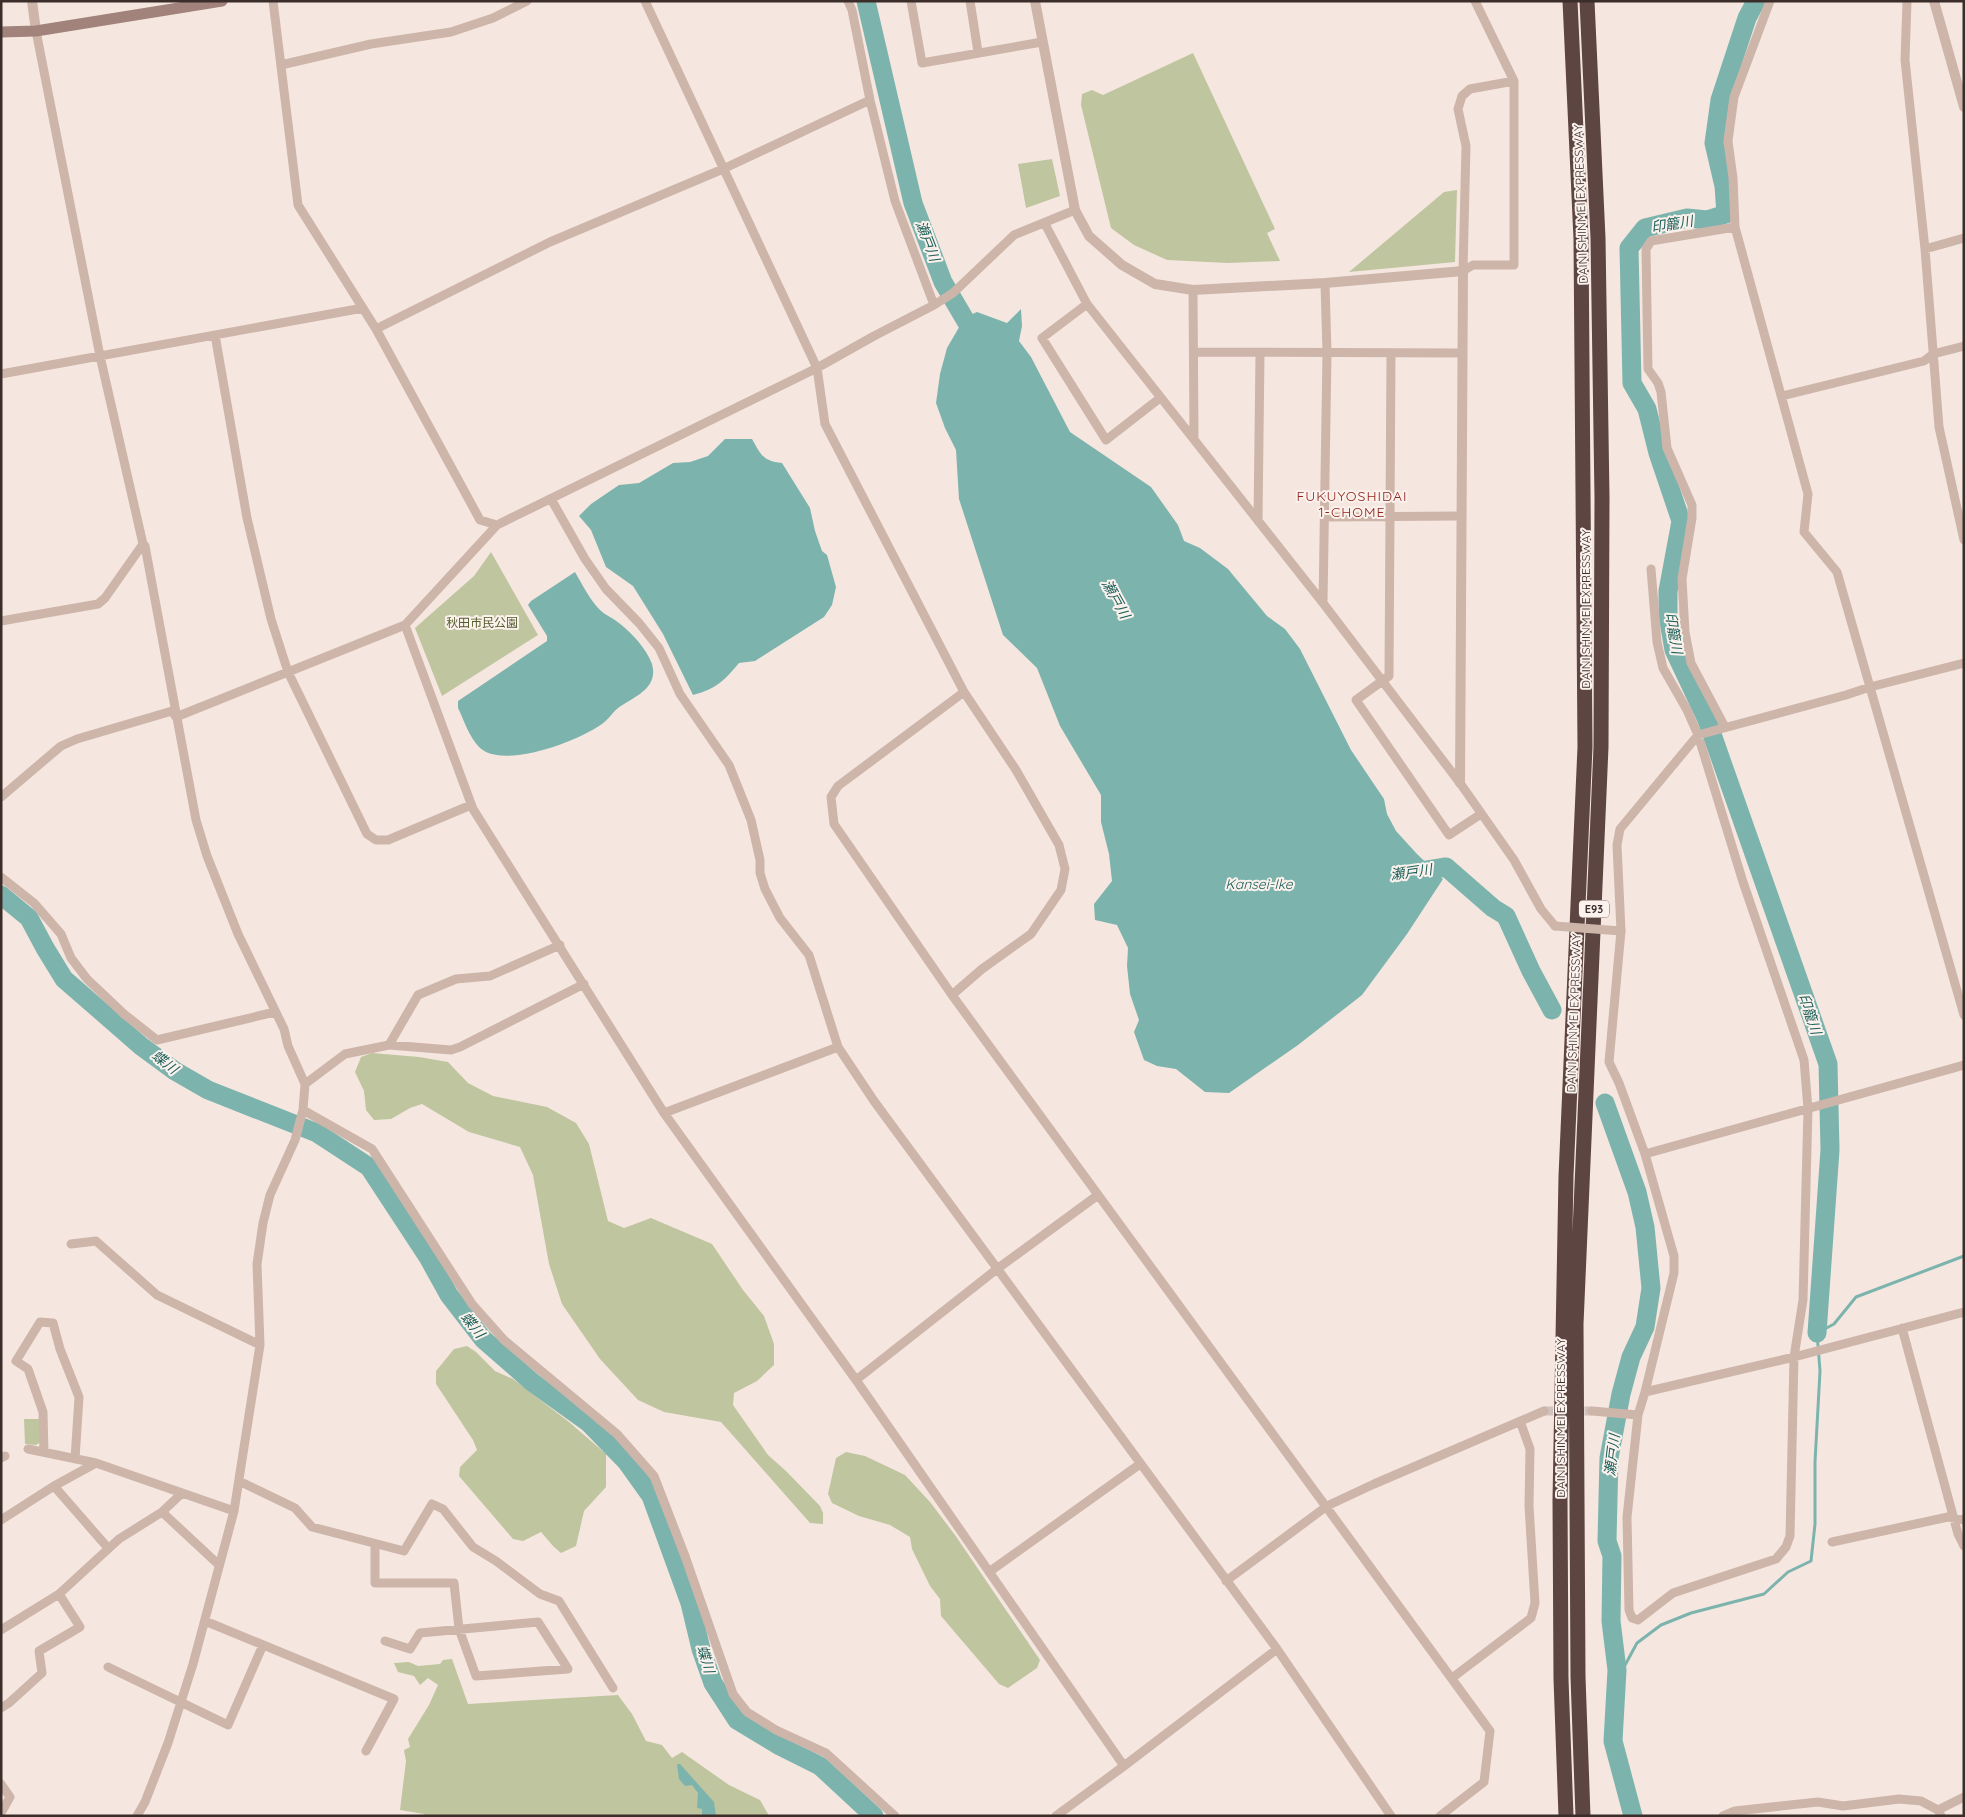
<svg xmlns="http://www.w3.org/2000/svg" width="1965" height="1817" font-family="Quicksand,'Noto Sans JP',sans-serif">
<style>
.green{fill:#bfc59e}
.water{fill:#7cb4ad}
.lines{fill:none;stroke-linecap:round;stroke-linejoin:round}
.stream{stroke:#7cb4ad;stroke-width:3}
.river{stroke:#7cb4ad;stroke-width:19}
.minor-tunnel{stroke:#d0c2bc;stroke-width:9;stroke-dasharray:9 4.5;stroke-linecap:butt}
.minor{stroke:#ceb5aa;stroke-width:9}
.tertiary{stroke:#ceb5aa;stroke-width:10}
.secondary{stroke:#a2837b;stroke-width:11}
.motorway{stroke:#5d4541;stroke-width:15}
.minor-bridge{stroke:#ceb5aa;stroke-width:9}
.labels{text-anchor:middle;stroke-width:4;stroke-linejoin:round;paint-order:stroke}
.shield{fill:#fcf2ed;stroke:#756864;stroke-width:1}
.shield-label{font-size:11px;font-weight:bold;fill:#3b2d2a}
.street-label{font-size:12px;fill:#3b2d2a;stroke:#fcf2ed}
.park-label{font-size:12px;fill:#525c2c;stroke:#fcf2ed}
.water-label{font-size:14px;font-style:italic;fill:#1c6059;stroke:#fcf2ed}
.neighbourhood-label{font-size:14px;letter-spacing:1px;fill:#90251d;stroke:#fcf2ed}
</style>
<rect width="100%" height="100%" fill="#f5e7e0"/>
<path class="green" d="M 1193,53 L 1275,229 L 1267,233 L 1280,261 L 1228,263 L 1167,260 L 1134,245 L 1111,228 L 1081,105 L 1082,94 L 1092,90 L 1103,95 Z
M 1052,159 L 1060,196 L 1026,208 L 1018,164 Z
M 1457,190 L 1455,262 L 1349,272 L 1444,192 Z
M 491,552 L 538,635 L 442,696 L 415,628 L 474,576 Z
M 372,1053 L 419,1057 L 448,1062 L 468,1083 L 493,1096 L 547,1107 L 576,1123 L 589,1144 L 608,1221 L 624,1228 L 651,1218 L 712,1244 L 743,1290 L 764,1316 L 774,1344 L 774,1365 L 757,1381 L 734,1393 L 733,1405 L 768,1455 L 786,1471 L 820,1506 L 823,1513 L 823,1524 L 810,1523 L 721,1422 L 664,1412 L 638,1400 L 600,1359 L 562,1304 L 549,1264 L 533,1175 L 520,1147 L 469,1132 L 422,1104 L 410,1108 L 391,1119 L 374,1120 L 366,1110 L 364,1091 L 355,1072 L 361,1057 Z
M 467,1346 L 476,1352 L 495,1371 L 513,1379 L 569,1422 L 606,1454 L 606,1487 L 584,1511 L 576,1546 L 561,1553 L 553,1546 L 541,1532 L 523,1541 L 513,1539 L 459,1476 L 460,1467 L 477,1450 L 473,1440 L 436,1384 L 436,1371 L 454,1349 Z
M 24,1419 L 40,1419 L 41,1442 L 36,1445 L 25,1444 Z
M 846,1452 L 865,1456 L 905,1475 L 930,1502 L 955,1535 L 1040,1660 L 1037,1668 L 1008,1688 L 999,1684 L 941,1616 L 940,1599 L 930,1586 L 912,1549 L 910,1537 L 890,1525 L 859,1516 L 832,1503 L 828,1494 L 836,1458 Z
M 452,1659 L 468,1704 L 618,1695 L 632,1714 L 646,1741 L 662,1745 L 672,1758 L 682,1752 L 729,1785 L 760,1800 L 769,1816 L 424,1816 L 424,1814 L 400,1810 L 406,1761 L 404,1750 L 410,1747 L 408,1739 L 429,1705 L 438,1685 L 428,1678 L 420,1685 L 414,1676 L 398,1672 L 394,1663 L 409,1662 L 418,1666 L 440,1664 L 443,1660 Z"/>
<path class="water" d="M 1021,309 L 1022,326 L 1019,341 L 1031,357 L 1070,432 L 1151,487 L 1178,525 L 1184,541 L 1200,548 L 1228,569 L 1267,616 L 1285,629 L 1300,649 L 1351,750 L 1384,799 L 1387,814 L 1396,831 L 1417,854 L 1443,879 L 1407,934 L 1362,995 L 1298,1045 L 1229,1093 L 1205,1092 L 1176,1069 L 1157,1066 L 1144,1060 L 1134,1032 L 1139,1020 L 1130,994 L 1127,966 L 1128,948 L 1117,925 L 1095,920 L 1094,904 L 1112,881 L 1109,854 L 1101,822 L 1101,795 L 1060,726 L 1037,668 L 1003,635 L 959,499 L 956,450 L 945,428 L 936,403 L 940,374 L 947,348 L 965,317 L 977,312 L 1007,323 Z
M 725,439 L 752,439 C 761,455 763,461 782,463 L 810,508 L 815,531 L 822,551 L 827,555 L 836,587 L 832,605 L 824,617 L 755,661 L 739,663 C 724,681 716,689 693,695 L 663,634 L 633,586 L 606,567 L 591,530 L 579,516 L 591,504 L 619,485 L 639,483 L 673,463 L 690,462 L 708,456 Z
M 575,572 C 582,584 590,600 600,610 C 605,615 613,618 619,623 C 632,633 646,648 652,664 C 659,689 633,697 618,708 C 612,713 608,720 602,724 C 578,741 514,765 486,752 C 471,744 465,722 458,708 L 458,701 L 547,641 L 547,636 L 528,605 L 531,601 Z
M 677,1764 L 680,1764 L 714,1802 L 716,1816 L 702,1816 L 702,1809 L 697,1808 L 698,1793 L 692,1785 L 685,1786 L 679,1779 Z"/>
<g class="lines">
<path class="stream" d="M 1617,1680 L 1637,1643 L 1661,1625 L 1691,1613 L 1764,1594 L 1788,1572 L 1811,1561 L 1815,1524 L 1815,1462 L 1820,1371 L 1817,1333 L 1834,1324 L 1856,1297 L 1964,1256"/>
<path class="river" d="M 866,1 L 913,203 L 943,282 L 977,340
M 1756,1 L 1747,18 L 1720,100 L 1714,143 L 1724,186 L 1726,214 L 1707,220 L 1687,218 L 1645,228 L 1629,248 L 1632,383 L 1647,409 L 1658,453 L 1681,521 L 1668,591 L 1668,616 L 1674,650 L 1707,720 L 1828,1064 L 1830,1150 L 1817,1333
M 1409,873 L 1446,867 L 1493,908 L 1506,916 L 1531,971 L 1552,1010
M 1,895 L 29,918 L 45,948 L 64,979 L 141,1046 L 175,1071 L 208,1090 L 317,1133 L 369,1167 L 428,1257 L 449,1295 L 483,1339 L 532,1382 L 589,1423 L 626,1461 L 651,1496 L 690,1603 L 701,1649 L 713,1683 L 737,1720 L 780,1746 L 820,1766 L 874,1816
M 1605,1103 L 1637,1192 L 1645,1227 L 1651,1288 L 1645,1327 L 1631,1357 L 1621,1394 L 1609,1458 L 1607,1541 L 1612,1556 L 1611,1621 L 1617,1670 L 1613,1741 L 1633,1816"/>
<path class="minor-tunnel" d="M 1544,1411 L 1592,1411"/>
<path class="minor" d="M 273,1 L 298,205 L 376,329 L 480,520 L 497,525
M 645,1 L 817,368 L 825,424 L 964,692 L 1016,770 L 1059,845 L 1065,869 L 1061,890 L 1031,934 L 982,969 L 952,995
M 848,1 L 852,10 L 870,100 L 895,201 L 934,305
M 911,1 L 922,63 L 1042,42
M 970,1 L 978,52
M 1770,1 L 1734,97 L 1728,141 L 1733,178 L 1735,227 L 1808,494 L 1804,532 L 1837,572 L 1964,1015
M 1907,1 L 1905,60 L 1925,249 L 1939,427 L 1964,540
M 36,31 L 100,356 L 143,544 L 145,546 L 196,820 L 207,856 L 238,934 L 284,1029 L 288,1046 L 305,1084 L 303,1110 L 295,1140 L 270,1195 L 263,1223 L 257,1264 L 260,1345 L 234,1511 L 193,1664 L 168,1743 L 145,1802 L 137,1816
M 281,65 L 371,44 L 451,32 L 493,18 L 527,1
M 1045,224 L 1087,304 L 1323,603 L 1460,783 L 1514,860 L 1541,909 L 1555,926
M 1925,249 L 1964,238
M 1463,271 L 1473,265 L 1514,265 L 1514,81 L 1475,1
M 1463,271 L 1466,146 L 1458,109 L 1462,96 L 1470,89 L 1514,81
M 1193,290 L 1194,438
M 1087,304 L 1042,338 L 1106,440 L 1160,398
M 376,329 L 550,242 L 723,169 L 870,100
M 215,335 L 247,518 L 271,619 L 288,672 L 367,834 L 376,840 L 388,840 L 471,805
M 1194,352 L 1462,353
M 1391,353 L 1389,676 L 1356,700 L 1449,835 L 1481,814
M 1,374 L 363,308
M 1782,396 L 1924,361 L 1933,354 L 1964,346
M 551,499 L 585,559 L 606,589 L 639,623 L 659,648 L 680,694 L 729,765 L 751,820 L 760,860 L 760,873 L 765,889 L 780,918 L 809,955 L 838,1047 L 874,1101 L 1277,1649 L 1391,1816
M 1325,517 L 1460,516
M 1258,521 L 1260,353
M 1323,603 L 1327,353 L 1325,283
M 1,621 L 98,604 L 105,598 L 143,544
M 405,625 L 473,809 L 664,1113 L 856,1380 L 1124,1766
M 1964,663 L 1870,687 L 1846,695 L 1698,735 L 1620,829 L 1617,845 L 1621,931 L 1609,1062 L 1619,1083 L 1645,1154 L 1964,1065
M 964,692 L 838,786 L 831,797 L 834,824 L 952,995 L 1490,1731 L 1484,1782 L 1440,1816
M 176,717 L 405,625 L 497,525 L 817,368 L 874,336 L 934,305 L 953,293 L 1014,235 L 1075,210
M 1725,727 L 1691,663 L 1685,632 L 1682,579 L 1692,518 L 1692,505 L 1667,448 L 1661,392 L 1658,383 L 1648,369 L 1646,249 L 1651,241 L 1735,227
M 1,797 L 61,746 L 77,739 L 172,711 L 176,717
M 1,877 L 34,903 L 61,934 L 71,958 L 87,979 L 124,1014 L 157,1040 L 275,1012
M 389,1045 L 418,995 L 456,979 L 490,976 L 560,945
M 305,1084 L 345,1054 L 389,1045 L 451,1050 L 460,1047 L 584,984
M 303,1110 L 372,1149 L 472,1304 L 504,1340 L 617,1434 L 654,1476 L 685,1556 L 733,1694 L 747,1712 L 776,1730 L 826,1753 L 895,1816
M 664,1113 L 838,1047
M 1645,1154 L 1674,1256 L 1674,1273 L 1645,1392 L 1638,1415 L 1627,1517 L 1629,1610 L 1632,1618 L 1638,1620 L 1673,1593 L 1776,1559 L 1786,1547 L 1790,1536 L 1794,1357 L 1803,1300 L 1808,1109 L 1804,1060 L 1743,882 L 1698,735 L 1687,710 L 1663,668 L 1657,642 L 1651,569
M 71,1244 L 96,1241 L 157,1295 L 260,1345
M 1902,1328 L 1958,1534 L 1964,1546
M 856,1380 L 997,1269 L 1098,1195
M 1645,1392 L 1794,1357 L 1964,1312
M 1592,1411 L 1638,1415
M 28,1449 L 96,1463
M 44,1452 L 43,1412 L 28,1369 L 16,1361 L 40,1322 L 53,1323 L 60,1349 L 79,1397 L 75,1459
M 1,1458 L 5,1456
M 239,1481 L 295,1508 L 312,1527 L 404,1551 L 432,1504 L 443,1509 L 473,1547 L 496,1561 L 540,1594 L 559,1601 L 613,1688
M 54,1486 L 108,1548
M 162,1512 L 219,1565
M 1,1520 L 54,1486 L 96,1463 L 234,1511
M 1832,1542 L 1948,1517 L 1964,1520
M 375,1544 L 375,1583 L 454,1583 L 459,1629 L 476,1676 L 568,1669 L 538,1622 L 420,1633 L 410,1649 L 385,1641
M 989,1572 L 1140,1464
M 1226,1581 L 1327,1506 L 1374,1484 L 1544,1411
M 205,1621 L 394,1699 L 366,1751
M 1,1630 L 59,1594 L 119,1539 L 162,1512 L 181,1494
M 108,1667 L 228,1725 L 263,1645
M 1452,1678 L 1531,1618 L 1535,1603 L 1529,1506 L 1530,1449 L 1520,1421
M 1,1708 L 9,1703 L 42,1673 L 39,1651 L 80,1627 L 59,1594
M 1,1784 L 10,1797 L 1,1813
M 1938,1810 L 1964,1797
M 1056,1816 L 1124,1766 L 1277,1649
M 1723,1816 L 1735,1811 L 1818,1802 L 1843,1806 L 1899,1799 L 1921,1801 L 1938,1810 L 1941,1816"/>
<path class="tertiary" d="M 32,1 L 36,31
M 1035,1 L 1075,210 L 1089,236 L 1122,265 L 1155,284 L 1193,290 L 1325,283 L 1463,271 L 1460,783
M 1934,1 L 1964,107"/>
<path class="secondary" d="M 1,32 L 36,31 L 222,1"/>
<path class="motorway" d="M 1566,1816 L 1561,1679 L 1560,1500 L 1566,1176 L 1585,747 L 1581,239 L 1570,1
M 1583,1816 L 1578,1677 L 1576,1324 L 1601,747 L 1602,498 L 1598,238 L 1587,1"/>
<path class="minor-bridge" d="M 1555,926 L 1621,931"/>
</g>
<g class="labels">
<rect class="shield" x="1579" y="900.5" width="30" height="17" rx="4"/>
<g class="shield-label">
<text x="1594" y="913">E93</text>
</g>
<g class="street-label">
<text transform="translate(1581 204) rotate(-92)" y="4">DAINI SHINMEI EXPRESSWAY</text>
<text transform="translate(1586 609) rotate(-90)" y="4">DAINI SHINMEI EXPRESSWAY</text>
<text transform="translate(1574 1013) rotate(-88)" y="4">DAINI SHINMEI EXPRESSWAY</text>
<text transform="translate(1561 1418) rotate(-90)" y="4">DAINI SHINMEI EXPRESSWAY</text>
</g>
<g class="park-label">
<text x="482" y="627">秋田市民公園</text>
</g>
<g class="water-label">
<text transform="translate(1672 224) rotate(-9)" y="5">印籠川</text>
<text transform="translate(928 241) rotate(69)" y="5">瀬戸川</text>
<text transform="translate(1116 599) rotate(61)" y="5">瀬戸川</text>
<text transform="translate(1674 633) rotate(80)" y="5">印籠川</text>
<text transform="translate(1411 872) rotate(-8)" y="5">瀬戸川</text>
<text x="1259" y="889">Kansei-Ike</text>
<text transform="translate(1810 1014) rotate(71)" y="5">印籠川</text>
<text transform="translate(165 1062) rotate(38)" y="5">蝶川</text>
<text transform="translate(473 1325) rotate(51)" y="5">蝶川</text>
<text transform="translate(1612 1455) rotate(-83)" y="5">瀬戸川</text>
<text transform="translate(706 1659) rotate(74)" y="5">蝶川</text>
</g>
<g class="neighbourhood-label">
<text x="1352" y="501">FUKUYOSHIDAI<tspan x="1352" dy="16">1-CHOME</tspan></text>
</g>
</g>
<rect width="1965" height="1817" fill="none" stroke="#3b2d2a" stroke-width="5"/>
</svg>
